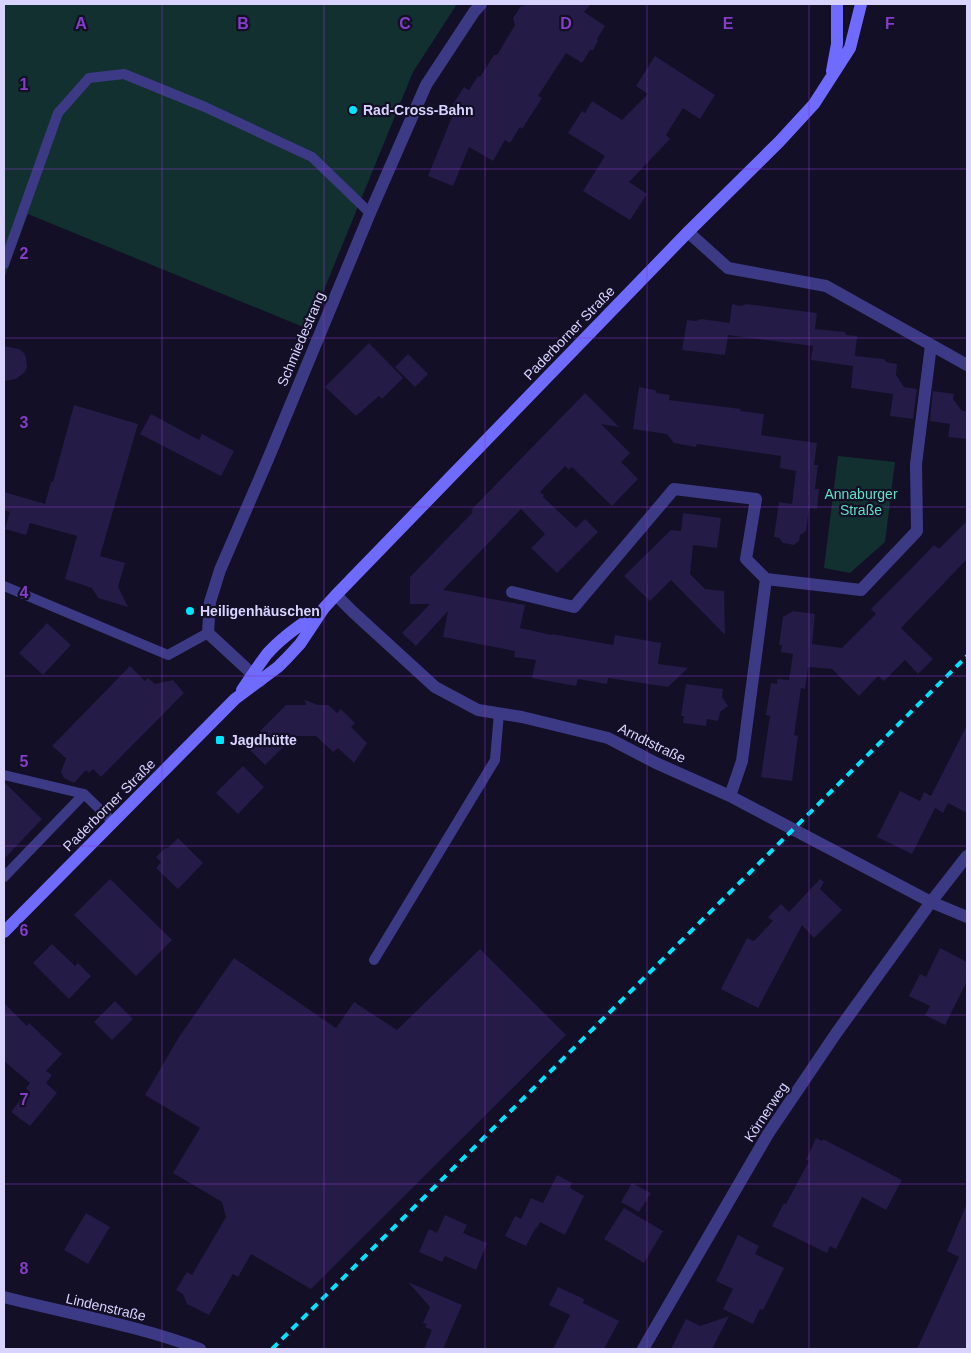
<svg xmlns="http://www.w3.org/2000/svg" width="971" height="1353" font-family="Helvetica,sans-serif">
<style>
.green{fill:#12302f}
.building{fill:#241b47}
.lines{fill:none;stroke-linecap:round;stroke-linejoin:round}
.lane{stroke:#3d3a85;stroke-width:10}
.street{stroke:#3d3a85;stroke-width:12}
.secondary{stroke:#6f6bff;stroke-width:12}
.rail{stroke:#00e5ff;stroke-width:4;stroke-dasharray:8 6;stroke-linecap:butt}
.grid{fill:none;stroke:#843dc5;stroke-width:1;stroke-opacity:0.55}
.poi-dot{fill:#00e5ff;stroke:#130f26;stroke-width:2}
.labels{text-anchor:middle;stroke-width:4.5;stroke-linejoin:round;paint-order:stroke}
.poi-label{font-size:14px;font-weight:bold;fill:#d9d4ff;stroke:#130f26;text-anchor:start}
.street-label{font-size:14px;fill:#d9d4ff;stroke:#130f26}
.park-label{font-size:14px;fill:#5fe0c0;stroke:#130f26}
.grid-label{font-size:16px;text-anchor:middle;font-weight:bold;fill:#843dc5;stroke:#130f26;stroke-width:4.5;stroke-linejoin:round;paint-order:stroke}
</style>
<rect width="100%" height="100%" fill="#130f26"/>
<path class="green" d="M 4,4 L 457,4 L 413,72 L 308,329 L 28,214 L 4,279 Z
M 838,456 L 895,462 L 885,542 L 850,573 L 824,568 Z"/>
<path class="building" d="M 532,4 L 591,4 L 584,12 L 605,26 L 597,39 L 598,41 L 593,50 L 590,50 L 582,63 L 566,53 L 538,96 L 542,98 L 522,129 L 520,127 L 510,143 L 505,140 L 493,161 L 469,147 L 453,186 L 428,176 L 454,112 L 450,109 L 464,87 L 469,90 L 478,76 L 480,77 L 494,55 L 497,55 L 515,25 L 513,18 L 521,6 Z
M 655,56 L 715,95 L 700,119 L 683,108 L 666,135 L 670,139 L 629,182 L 647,194 L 630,220 L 583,191 L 605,156 L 568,133 L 582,111 L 585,113 L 592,101 L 622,120 L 648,94 L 636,86 Z
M 732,304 L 741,306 L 746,304 L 817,313 L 815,329 L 845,332 L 846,335 L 857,336 L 855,356 L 884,359 L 886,362 L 897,364 L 896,375 L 904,387 L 917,389 L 913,419 L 890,416 L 893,394 L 851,388 L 853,366 L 811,360 L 813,346 L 728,335 Z
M 701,319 L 730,323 L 725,355 L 682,350 L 687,320 L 696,321 Z
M 369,343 L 403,378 L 382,399 L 379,396 L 356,416 L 325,387 Z
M 4,346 L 19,349 L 24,353 L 26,358 L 27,367 L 25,372 L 16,379 L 4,381 Z
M 408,354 L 428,374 L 415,387 L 395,367 Z
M 639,387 L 655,390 L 657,393 L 670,395 L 669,400 L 741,409 L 740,411 L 764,414 L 761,435 L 817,443 L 814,465 L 818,465 L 815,489 L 819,489 L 817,509 L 809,508 L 806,531 L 800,535 L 799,541 L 794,545 L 783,543 L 779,538 L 774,537 L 779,502 L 792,504 L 796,471 L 780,468 L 781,456 L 697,444 L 696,447 L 674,443 L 667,434 L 633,429 Z
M 933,391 L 954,394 L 953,399 L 962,411 L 967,411 L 967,439 L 948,437 L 950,424 L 930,421 Z
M 585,393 L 619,427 L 601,424 L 630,453 L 621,462 L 638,479 L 612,506 L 572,467 L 569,470 L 565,466 L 540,492 L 544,495 L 543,497 L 576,528 L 585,519 L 598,532 L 557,573 L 531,548 L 545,534 L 521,509 L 443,590 L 525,605 L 520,628 L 552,635 L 552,634 L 613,645 L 615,635 L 661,643 L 658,664 L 688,668 L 668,687 L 608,678 L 607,684 L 578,679 L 576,686 L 532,678 L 536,660 L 514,657 L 515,651 L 443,637 L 448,611 L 416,646 L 402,633 L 430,604 L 410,604 L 410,577 L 473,512 L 471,510 Z
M 74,405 L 138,424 L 100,556 L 125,563 L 118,587 L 128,607 L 98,598 L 92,588 L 65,579 L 77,536 L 30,523 L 26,535 L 5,529 L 10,512 L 4,510 L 4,492 L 45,504 L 51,482 L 53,482 Z
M 151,414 L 199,440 L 202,434 L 234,451 L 221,476 L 140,434 Z
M 683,513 L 721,518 L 717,548 L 693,545 L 690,574 L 705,589 L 724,591 L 725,635 L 671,580 L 650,601 L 624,576 L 671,530 L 681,531 Z
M 967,521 L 967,559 L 901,628 L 933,659 L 918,674 L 905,660 L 884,681 L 878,676 L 859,696 L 832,669 L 808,667 L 805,689 L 801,688 L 794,735 L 798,736 L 792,781 L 761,777 L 770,716 L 766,715 L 771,683 L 777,684 L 777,679 L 789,680 L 793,654 L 781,652 L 782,645 L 779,645 L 783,617 L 793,611 L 815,614 L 812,644 L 842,648 L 876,614 L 871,609 L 909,571 L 934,545 L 939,549 Z
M 47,623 L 71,645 L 43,675 L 19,653 Z
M 130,666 L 145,681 L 148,678 L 155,684 L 173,680 L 184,693 L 101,777 L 93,769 L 89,773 L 86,770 L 74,783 L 64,778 L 61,772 L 66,758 L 52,746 Z
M 686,684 L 723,689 L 722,697 L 728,706 L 720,712 L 718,721 L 707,719 L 706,726 L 683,723 L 684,716 L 681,716 Z
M 305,700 L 318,705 L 328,705 L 337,713 L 341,709 L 355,723 L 351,727 L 367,743 L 354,763 L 338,748 L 333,752 L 316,736 L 287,736 L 287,743 L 265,765 L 248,748 L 263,734 L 260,731 L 286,705 L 306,705 Z
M 967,725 L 967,813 L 948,803 L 943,813 L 935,808 L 912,854 L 877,837 L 900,791 L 920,801 L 924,792 L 931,796 Z
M 243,766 L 264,787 L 238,814 L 216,793 Z
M 4,782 L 42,819 L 4,859 Z
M 178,838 L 203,863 L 178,889 L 156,868 L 161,862 L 156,857 L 165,848 L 168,848 Z
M 110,879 L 172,940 L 136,976 L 74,915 Z
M 820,879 L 824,882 L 820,889 L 842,910 L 814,938 L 802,925 L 758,1008 L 721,989 L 747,938 L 754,941 L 773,921 L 768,917 L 781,904 L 789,912 Z
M 52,944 L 75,966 L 78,963 L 91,976 L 69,999 L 33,963 Z
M 940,948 L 967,962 L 967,981 L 945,1025 L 925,1015 L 930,1006 L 909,996 L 920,974 L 926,977 Z
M 480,949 L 566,1035 L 311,1289 L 251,1254 L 238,1277 L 233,1274 L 209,1315 L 187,1304 L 183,1294 L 176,1290 L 187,1272 L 192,1275 L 226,1217 L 222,1202 L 173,1173 L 200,1128 L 145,1095 L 179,1037 L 234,958 L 336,1028 L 354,1002 L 397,1030 Z
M 115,1001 L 133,1019 L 112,1040 L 94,1022 Z
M 4,1003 L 27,1026 L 29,1023 L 62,1054 L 46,1071 L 52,1075 L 46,1083 L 57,1093 L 30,1126 L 11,1112 L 28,1090 L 26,1088 L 30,1083 L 4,1061 Z
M 816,1138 L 822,1141 L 823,1139 L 902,1180 L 886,1210 L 862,1197 L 836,1249 L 830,1246 L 827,1253 L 772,1226 L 784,1203 L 786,1204 L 809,1161 L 806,1160 Z
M 557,1175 L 572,1183 L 570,1188 L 584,1196 L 565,1235 L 540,1222 L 537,1228 L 536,1227 L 526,1246 L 505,1236 L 515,1216 L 521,1219 L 531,1198 L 543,1203 Z
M 632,1183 L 651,1193 L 639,1212 L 621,1202 Z
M 967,1203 L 967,1349 L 917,1349 L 959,1257 L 947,1251 Z
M 624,1208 L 663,1231 L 644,1263 L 604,1239 Z
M 86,1213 L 110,1227 L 88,1264 L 64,1250 Z
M 445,1215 L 467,1225 L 463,1233 L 487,1243 L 476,1270 L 445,1256 L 442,1262 L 419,1252 L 429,1229 L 437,1233 Z
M 738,1235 L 759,1246 L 755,1254 L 784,1268 L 763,1310 L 760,1309 L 753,1324 L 723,1309 L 733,1289 L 716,1281 Z
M 408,1282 L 462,1305 L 443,1349 L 424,1349 L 432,1330 L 425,1327 L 427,1324 L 423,1323 L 430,1307 Z
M 558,1287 L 584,1299 L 583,1303 L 619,1321 L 604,1349 L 553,1349 L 570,1315 L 549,1305 Z
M 729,1316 L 712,1349 L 671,1349 L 686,1319 L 700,1326 Z"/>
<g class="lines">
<path class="lane" d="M 4,264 L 58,113 L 89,78 L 124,74 L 205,107 L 312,157 L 370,213
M 4,586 L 168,655 L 208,633
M 4,775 L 84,794
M 4,877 L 84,794 L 113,822
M 374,960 L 495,760 L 499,713"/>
<path class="street" d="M 688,232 L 728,268 L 826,286 L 967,365
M 766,579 L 861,590 L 917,531 L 916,464 L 931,345
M 512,592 L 574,607 L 674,489 L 756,499 L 746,559 L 766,579 L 742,761 L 730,796
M 336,595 L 353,612 L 435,687 L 478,710 L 522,717 L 608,738 L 656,763 L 730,796 L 931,902 L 967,917
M 260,681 L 208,633 L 210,602 L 220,570 L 268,459 L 370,213 L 426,85 L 474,12 L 481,4
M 4,1297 C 69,1314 137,1325 200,1349
M 643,1349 L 768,1134 L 837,1032 L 931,902 L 967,856"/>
<path class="secondary" d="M 832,71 L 837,44 L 837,4
M 242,690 C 250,678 258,666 267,654 C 281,638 299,626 316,614
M 4,932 L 235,699 L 278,667 L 287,658 L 300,644 L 324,608 L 336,595 L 688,232 L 779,142 L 814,104 L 850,48 L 861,4"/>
<path class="rail" d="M 272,1349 L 967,656"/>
</g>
<path class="grid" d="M 162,4 L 162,1349M 324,4 L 324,1349M 485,4 L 485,1349M 647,4 L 647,1349M 809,4 L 809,1349M 4,169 L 967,169M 4,338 L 967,338M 4,507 L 967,507M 4,676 L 967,676M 4,846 L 967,846M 4,1015 L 967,1015M 4,1184 L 967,1184"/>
<g class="poi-dot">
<circle cx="353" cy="110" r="5"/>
<circle cx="190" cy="611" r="5"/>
<rect x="215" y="735" width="10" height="10" rx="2.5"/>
</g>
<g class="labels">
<g class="poi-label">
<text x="363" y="115">Rad-Cross-Bahn</text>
<text x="200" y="616">Heiligenhäuschen</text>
<text x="230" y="745">Jagdhütte</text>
</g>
<g class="street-label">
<text transform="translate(569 333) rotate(-46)" y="5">Paderborner Straße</text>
<text transform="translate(301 339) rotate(-67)" y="5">Schmiedestrang</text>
<text transform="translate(652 743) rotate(26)" y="5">Arndtstraße</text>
<text transform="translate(109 805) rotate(-45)" y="5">Paderborner Straße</text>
<text transform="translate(766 1112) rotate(-57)" y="5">Körnerweg</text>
<text transform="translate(106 1307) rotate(13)" y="5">Lindenstraße</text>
</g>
<g class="park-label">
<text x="861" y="499">Annaburger<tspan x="861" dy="16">Straße</tspan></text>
</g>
</g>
<g class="grid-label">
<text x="81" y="29">A</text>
<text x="243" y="29">B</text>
<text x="405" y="29">C</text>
<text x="566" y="29">D</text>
<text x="728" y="29">E</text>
<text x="890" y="29">F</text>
<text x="24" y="90">1</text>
<text x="24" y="259">2</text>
<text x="24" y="428">3</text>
<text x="24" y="598">4</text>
<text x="24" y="767">5</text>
<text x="24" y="936">6</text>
<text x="24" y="1105">7</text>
<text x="24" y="1274">8</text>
</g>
<rect width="971" height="1353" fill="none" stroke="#d9d4ff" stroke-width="10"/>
</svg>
